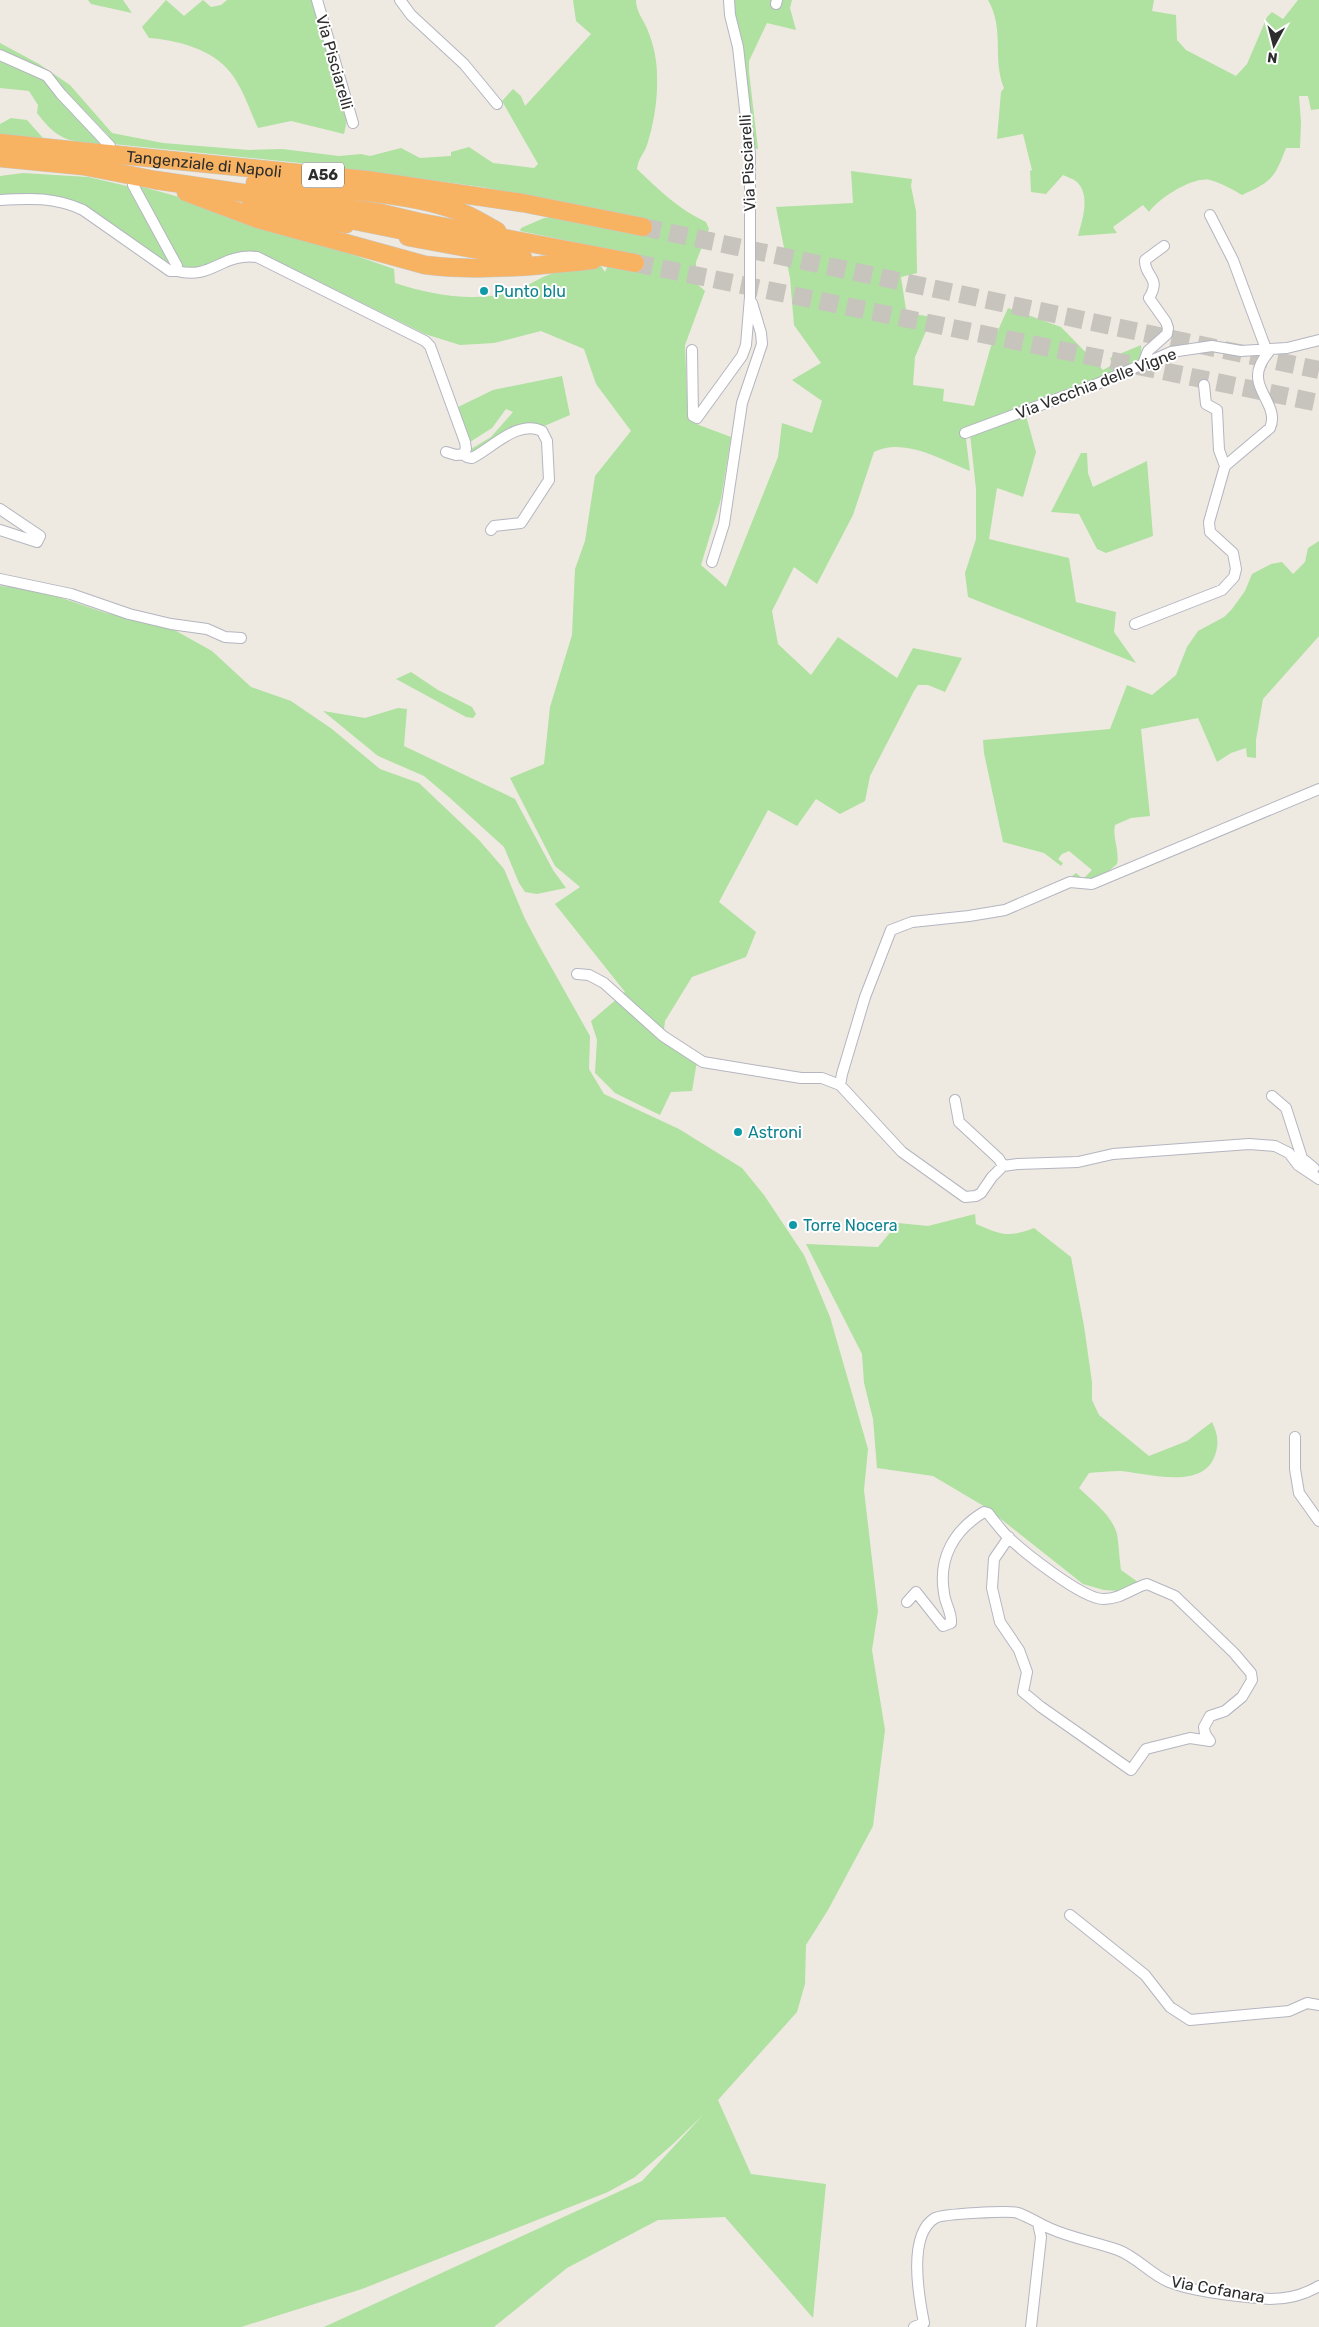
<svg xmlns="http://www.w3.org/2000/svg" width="1319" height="2327" font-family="Rubik,sans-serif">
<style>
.green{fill:#afe1a0}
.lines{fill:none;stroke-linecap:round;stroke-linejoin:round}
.highway-tunnel{stroke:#c7c4bd;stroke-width:18;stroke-dasharray:18 9;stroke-linecap:butt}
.street-casing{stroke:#b4b5c0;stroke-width:12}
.highway-casing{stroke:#c8c8c8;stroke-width:19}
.street{stroke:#fff;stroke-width:10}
.highway{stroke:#f8b362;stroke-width:18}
.culture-dot{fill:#0f9aa8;stroke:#fff;stroke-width:2}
.labels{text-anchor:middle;stroke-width:4;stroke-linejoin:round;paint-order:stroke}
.shield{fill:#fff;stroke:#6c6c6c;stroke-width:1}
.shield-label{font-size:15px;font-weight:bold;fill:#2d2d2d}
.street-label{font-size:16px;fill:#2d2d2d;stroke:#fff}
.culture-label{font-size:16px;fill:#0d838f;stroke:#fff;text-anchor:start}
</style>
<rect width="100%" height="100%" fill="#eeeae1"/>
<path class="green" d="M 88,0 L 123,0 L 132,13 L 91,4 Z
M 166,0 L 184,16 L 203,0 L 211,7 L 221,5 L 227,0 L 314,0 L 347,120 L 344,134 L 291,121 L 258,128 C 250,111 242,86 230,72 C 212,49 177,40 149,38 L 142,27 Z
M 573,0 L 636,0 C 636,12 644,20 648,31 C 654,46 657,61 657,76 C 658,97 654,124 647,145 C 644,154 638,158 637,169 C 659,190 678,209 706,222 L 709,229 L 696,262 L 696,283 L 705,291 L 685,345 L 688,418 L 699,425 L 731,437 L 721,499 L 701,565 L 726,587 L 778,457 L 782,423 L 812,433 L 822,401 L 792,380 L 821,363 L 794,325 L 790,278 L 776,207 L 853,203 L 851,171 L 912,179 L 911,186 L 916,211 L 917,273 L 901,277 L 906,310 L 914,314 L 932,317 L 915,357 L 913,385 L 944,389 L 943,401 L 974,406 L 991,346 L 1008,308 L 1061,327 L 1103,370 L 1112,365 L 1110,358 L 1141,345 L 1142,362 L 963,437 L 966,439 L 970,471 C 942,460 903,437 874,452 L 853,515 L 817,584 L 794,567 L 772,611 L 778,644 L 811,675 L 838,637 L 897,678 L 913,648 L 962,658 L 945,692 L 928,685 L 918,685 L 914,691 L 870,776 L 865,801 L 840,814 L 816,799 L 797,826 L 768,810 L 719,902 L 756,932 L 746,957 L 692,977 L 665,1021 L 663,1038 L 697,1061 L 692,1091 L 671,1092 L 660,1115 L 615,1093 L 595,1073 L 597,1040 L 591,1021 L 625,992 L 555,904 L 580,887 L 555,866 L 510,778 L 544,764 L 550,707 L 572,635 L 575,569 L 585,541 L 595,476 L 631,431 L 596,384 L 584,349 L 541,331 L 494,343 L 460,345 L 425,334 L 261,253 L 233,254 L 205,270 L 180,272 L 139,186 C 226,208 309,240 394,269 L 395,283 C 432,295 470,302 509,293 C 522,290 535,280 548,275 C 564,269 584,267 601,266 L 605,272 L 608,265 L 627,253 L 520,231 L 521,228 L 544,218 L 554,217 L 634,233 L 631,216 L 482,187 L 310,164 L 113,144 L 108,135 L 62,87 L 0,52 L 0,43 L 39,64 L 70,85 L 112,133 L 163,143 L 249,150 L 282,149 L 339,156 L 361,154 L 370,156 L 401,148 L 420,158 L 451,156 L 451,152 L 469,147 L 493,163 L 534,168 L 538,164 L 502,101 L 513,89 L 521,96 L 525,106 L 591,34 L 576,21 Z
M 731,0 L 792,0 L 790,8 L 796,30 L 767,23 L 749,61 L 749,72 L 758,149 L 753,148 Z
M 988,0 L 1154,0 L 1152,11 L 1176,15 L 1177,40 L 1186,50 L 1236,76 L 1247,64 L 1267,17 L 1272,12 L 1283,19 L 1298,0 L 1319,0 L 1319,109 L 1311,110 L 1308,96 L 1299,96 L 1301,122 L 1300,148 L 1286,148 C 1274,179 1272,181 1242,195 C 1232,189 1221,183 1210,180 C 1193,176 1159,198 1149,212 L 1143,205 L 1113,227 L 1117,233 L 1078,236 C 1082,220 1091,196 1077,182 C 1074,179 1067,177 1063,175 L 1046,194 L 1031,192 L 1030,171 L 1032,170 L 1023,134 L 997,139 L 1001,92 L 1004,88 C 992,59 1005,29 988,0 Z
M 0,60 L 45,80 L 57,98 L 104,145 C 69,141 59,142 37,113 L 38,105 L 29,91 L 0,88 Z
M 11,118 L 27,120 L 43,138 L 0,135 L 0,124 Z
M 23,173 L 88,177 L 127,186 L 170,263 L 169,265 L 81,206 L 0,196 L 0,176 Z
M 562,376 L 570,415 L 542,427 L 529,425 L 472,452 L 471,449 L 491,437 L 513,412 L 506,409 L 492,428 L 470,442 L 456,408 L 493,390 Z
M 1025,412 L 1036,452 L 1023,497 L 997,488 L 989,539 L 1069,558 L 1076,602 L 1116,612 L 1114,632 L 1136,663 L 968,597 L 965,573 L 976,539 L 976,489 L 970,434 Z
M 1081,453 L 1087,453 L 1088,473 L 1093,487 L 1147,461 L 1153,536 L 1106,553 L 1097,549 L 1079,514 L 1051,512 Z
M 1319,541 L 1319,636 L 1263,699 L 1256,740 L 1256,758 L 1247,757 L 1246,748 L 1231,753 L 1217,762 L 1198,718 L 1141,729 L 1150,816 L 1131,818 L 1115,825 C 1112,838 1120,851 1117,864 L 1098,880 L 1075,879 L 1072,876 L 1076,873 L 1083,879 L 1092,870 L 1069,851 L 1062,854 L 1058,859 L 1063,863 L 1061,866 L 1044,853 L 1003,842 L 984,753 L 983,740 L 1110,729 L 1127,685 L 1152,695 L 1176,675 L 1187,647 L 1198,631 L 1224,617 L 1232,609 L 1245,591 L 1252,574 L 1271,564 L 1282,562 L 1293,574 L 1305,562 L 1308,548 Z
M 0,586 L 38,590 L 106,613 L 169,627 L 212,651 L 251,687 L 291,701 L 332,729 L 380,769 L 419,783 L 479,840 L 504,869 L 525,919 L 541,949 L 590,1036 L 589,1069 L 604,1094 L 679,1129 L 742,1168 L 764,1195 L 804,1255 L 830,1317 L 868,1449 L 864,1490 L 878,1611 L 872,1650 L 885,1730 L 873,1826 L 828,1910 L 806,1945 L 805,1984 L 797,2012 L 718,2100 L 751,2174 L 826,2184 L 813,2318 L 725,2217 L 658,2220 L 567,2268 L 494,2327 L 324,2327 L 642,2181 L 703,2115 L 673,2144 L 635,2177 L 608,2192 L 362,2289 L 241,2327 L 0,2327 Z
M 411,672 L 438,690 L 472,707 L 476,714 L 473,718 L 466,717 L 396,679 Z
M 398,708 L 407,709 L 404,746 L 515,799 L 553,870 L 566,888 L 537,894 L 525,892 L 519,883 L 504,847 L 450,798 L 424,776 L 378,756 L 323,711 L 365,718 Z
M 975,1214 L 976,1224 C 1002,1235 1008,1238 1034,1228 L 1071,1257 L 1084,1326 L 1092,1382 L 1092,1400 L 1099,1415 L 1149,1456 L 1187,1441 L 1212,1422 C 1217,1432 1219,1441 1216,1452 C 1206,1492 1148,1473 1120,1471 C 1110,1471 1099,1472 1089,1473 L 1079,1488 C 1092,1501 1112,1515 1117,1534 C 1119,1545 1119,1558 1121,1570 L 1138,1582 L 1119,1591 L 1104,1590 L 1083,1584 L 987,1508 L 933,1476 L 877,1468 L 873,1419 L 864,1383 L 862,1354 L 806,1244 L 878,1247 L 898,1223 L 928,1226 Z"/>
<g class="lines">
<path class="highway-tunnel" d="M 643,227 L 1319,370
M 635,263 L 1319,403"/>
<defs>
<path id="street" d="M 317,0 L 353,123
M 400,0 L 411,15 L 464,64 L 497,104
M 776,4 L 777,0
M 0,55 L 47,76 L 61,94 L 110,146
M 0,200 C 30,198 55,197 83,210 L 170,271 L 177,271 L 177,266 L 133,185
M 1210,215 L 1233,260 L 1266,349
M 177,271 C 212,280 221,253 257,257 L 425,341 L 430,346 L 465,442 L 466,449 L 463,454 L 456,455 L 446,452
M 692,350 L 693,416 L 697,418 L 742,356 L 746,345 L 750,297 L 750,154 L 738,47 L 730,15 L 729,0
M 1143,364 L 1148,351 L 1167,334 L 1168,328 L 1166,322 L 1149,298 C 1162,277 1144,277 1145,260 L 1164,246
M 1204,385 L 1206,404 L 1217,410 L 1219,450 L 1225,466
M 965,433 L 1097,384 L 1171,352 L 1212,346 L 1241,351 L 1287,348 L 1319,340
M 463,454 L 467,457 L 472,458 C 492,448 518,419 542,431 L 547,441 L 549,480 L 521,523 L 494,526 L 491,530
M 0,509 L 40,536 L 37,542 L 0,530
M 712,562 L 724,524 L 742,403 L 762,344 L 761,333 L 752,303
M 0,579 L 71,594 L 129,614 L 171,624 L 207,629 L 225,637 L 241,638
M 1135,624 L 1222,590 L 1234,577 L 1236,569 L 1233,553 L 1210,532 L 1209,522 L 1225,466 L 1270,428 C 1280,406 1250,389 1260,366 C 1262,360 1267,354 1271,349
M 1319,789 L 1092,884 L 1070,882 L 1005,910 L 969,916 L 912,922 L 891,930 L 865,997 L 842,1074 L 840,1085 L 902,1152 L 965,1197 L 976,1196 L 981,1193 L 992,1177 L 1003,1166 L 1018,1164 L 1078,1162 L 1113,1154 L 1249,1144 L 1275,1146 L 1289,1153 L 1298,1165 L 1319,1179
M 577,974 L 589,975 L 604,983 L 663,1036 L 703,1062 L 801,1078 L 822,1078 L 840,1085
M 1272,1096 L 1286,1108 L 1302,1158 L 1314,1168
M 955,1100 L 959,1122 L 999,1159 L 1003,1166
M 1295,1437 L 1295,1469 L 1299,1493 L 1319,1521
M 1009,1537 L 994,1559 L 992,1588 L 1000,1622 L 1019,1650 L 1027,1672 L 1023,1692 L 1041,1707 L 1131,1770 L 1146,1749 L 1190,1738 L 1210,1741
M 907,1602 L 916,1592 L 943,1626 L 951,1623 C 952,1612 945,1604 944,1593 C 938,1558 954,1530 984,1512 L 988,1513 C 993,1520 999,1527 1005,1534 C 1021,1550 1083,1600 1104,1599 C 1121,1599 1132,1588 1147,1584 L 1175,1596 L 1234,1653 L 1251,1673 L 1252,1680 L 1242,1697 L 1225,1711 L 1210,1716 L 1204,1727 L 1205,1734 L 1210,1741
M 1070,1915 L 1145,1975 L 1170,2007 L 1190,2020 L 1289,2011 L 1307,2003 L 1319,2005
M 914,2327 L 924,2323 C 919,2298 907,2235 935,2218 C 942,2214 1011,2210 1018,2213 C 1029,2217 1038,2223 1049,2228 C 1071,2238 1095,2242 1118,2250 C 1137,2257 1150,2274 1169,2282 C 1193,2292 1244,2297 1270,2299 C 1288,2299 1304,2295 1319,2286
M 1031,2327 L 1041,2237 L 1038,2223"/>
<g id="highway">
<path id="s1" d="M 0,143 L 367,180 L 523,203 L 643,227"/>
<path d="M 0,158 L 83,166 L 155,180 L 381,213 L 419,222 L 635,263"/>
<path d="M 255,183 C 316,189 407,190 463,213 C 475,218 486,225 497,231"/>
<path d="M 186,192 L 258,219 L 425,265 C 480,272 538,266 593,260"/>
<path d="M 251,205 L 346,224"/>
<path d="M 336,217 L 420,234"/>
<path d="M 408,237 L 523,258"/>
</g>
</defs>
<use href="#street" class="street-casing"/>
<use href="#highway" class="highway-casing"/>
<use href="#street" class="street"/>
<use href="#highway" class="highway"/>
</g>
<g class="culture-dot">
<circle cx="484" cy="291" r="5"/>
<circle cx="738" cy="1132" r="5"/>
<circle cx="793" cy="1225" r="5"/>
</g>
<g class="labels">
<rect class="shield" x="302" y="162.5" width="42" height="25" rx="4"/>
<g class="shield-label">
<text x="323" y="180">A56</text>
</g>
<g class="street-label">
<text transform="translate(335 62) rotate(74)" y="6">Via Pisciarelli</text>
<text dy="6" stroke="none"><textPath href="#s1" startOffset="205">Tangenziale di Napoli</textPath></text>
<text transform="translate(747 163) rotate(-93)" y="6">Via Pisciarelli</text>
<text transform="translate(1096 383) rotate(-21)" y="6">Via Vecchia delle Vigne</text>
<text transform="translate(1218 2289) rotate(10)" y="6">Via Cofanara</text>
</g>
<g class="culture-label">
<text x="494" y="297">Punto blu</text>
<text x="748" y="1138">Astroni</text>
<text x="803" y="1231">Torre Nocera</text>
</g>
</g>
<g transform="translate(1274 45) rotate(187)" stroke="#ffffff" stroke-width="4" paint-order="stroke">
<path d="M0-4L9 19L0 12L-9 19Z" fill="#2d2d2d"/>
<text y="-8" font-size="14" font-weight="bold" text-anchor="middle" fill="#2d2d2d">N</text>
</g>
</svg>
